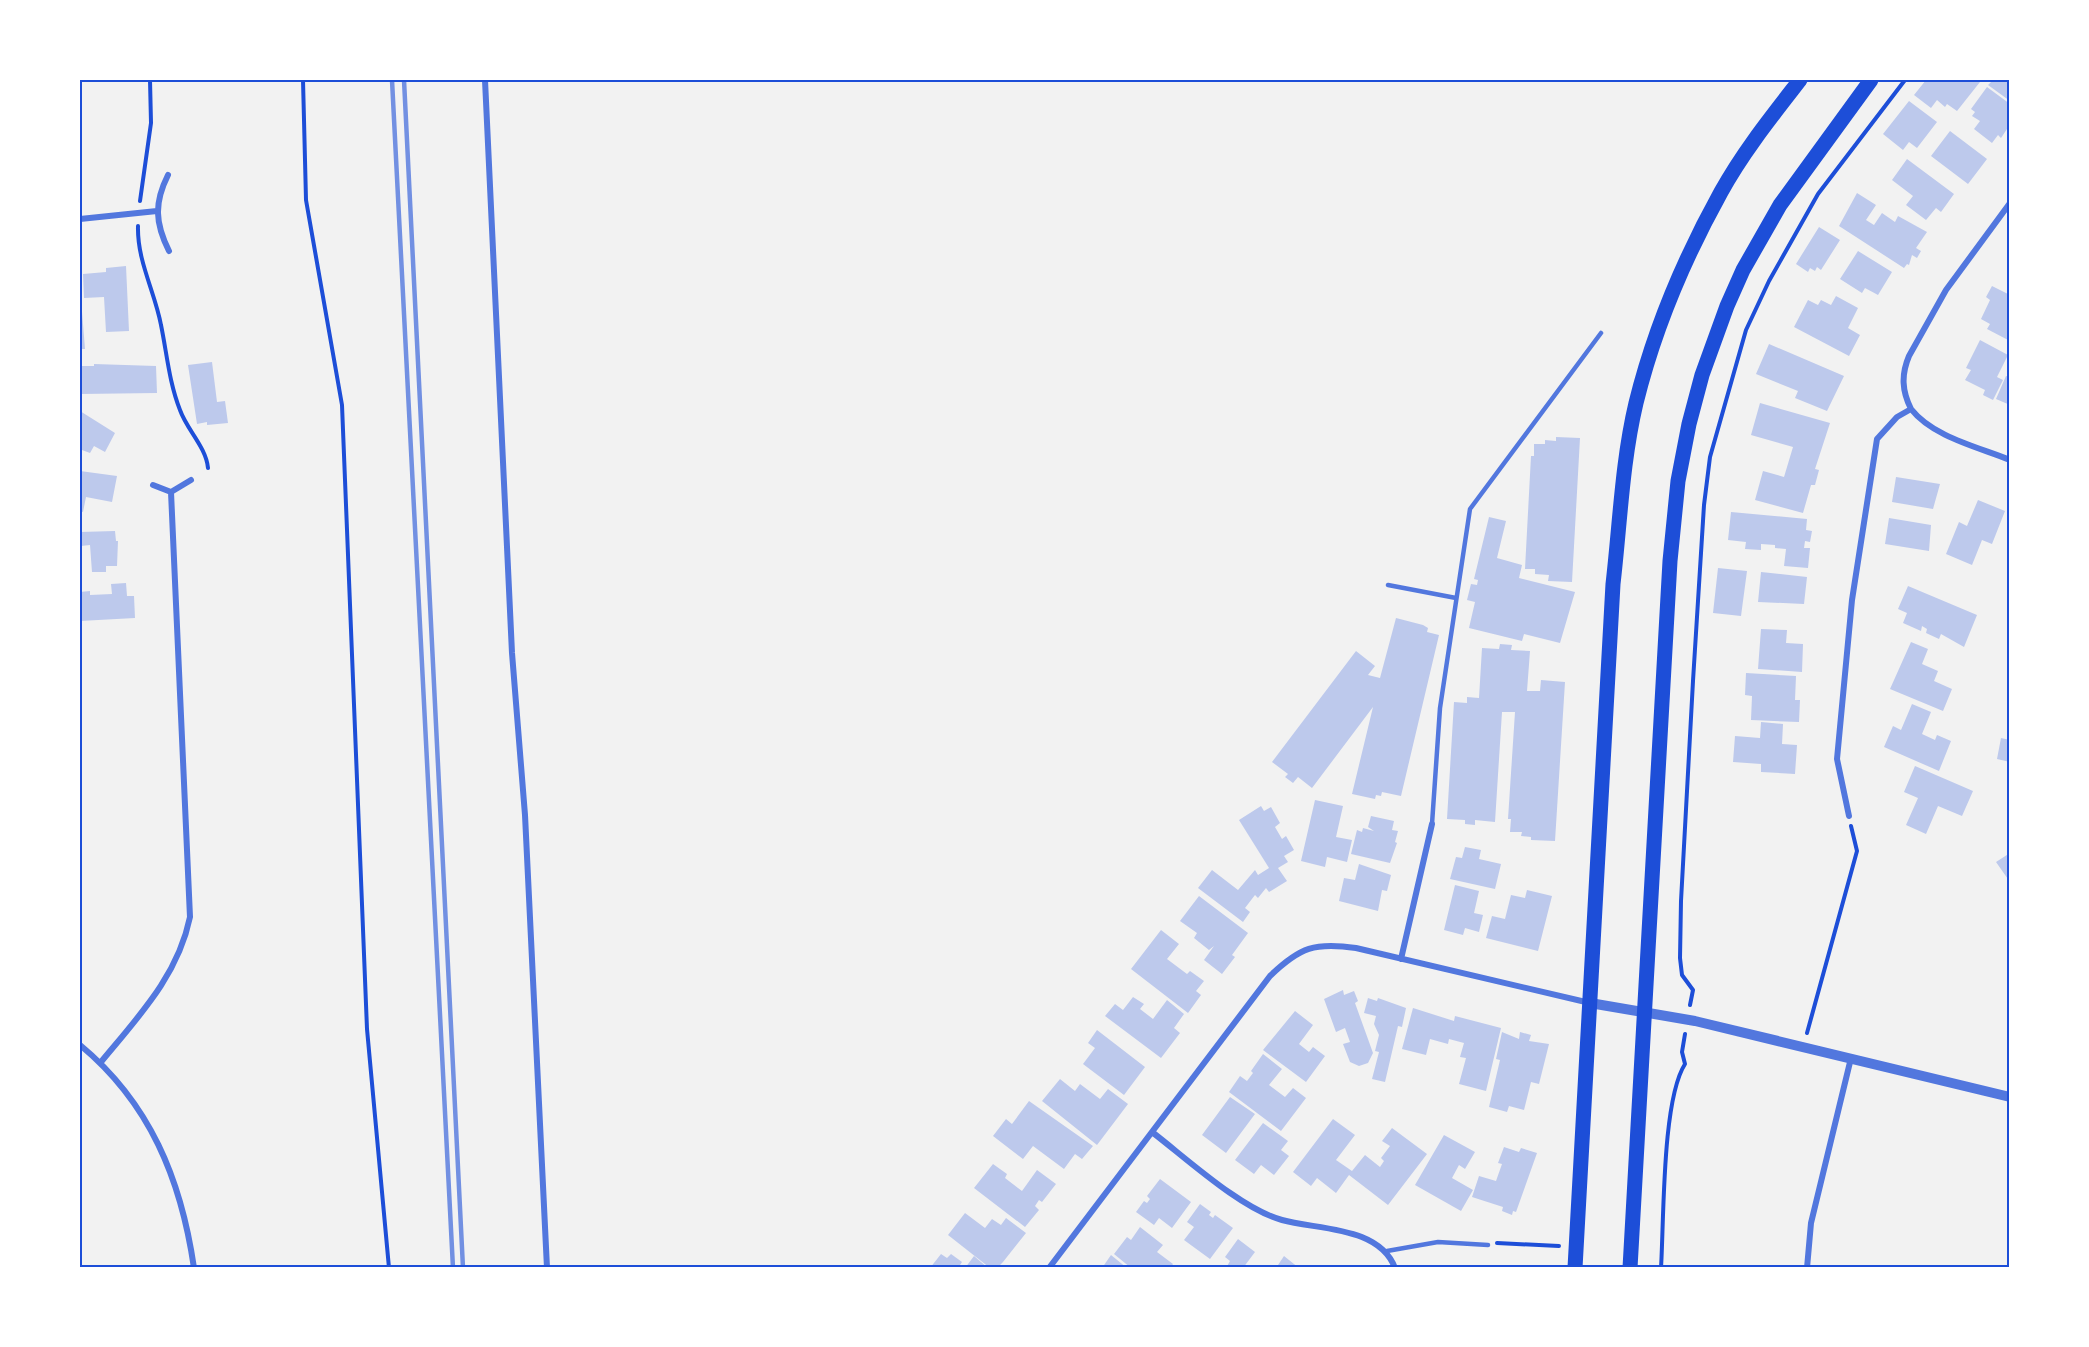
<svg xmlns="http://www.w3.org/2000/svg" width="2089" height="1347" font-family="'Source Sans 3',sans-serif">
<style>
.building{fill:#bdc9ec}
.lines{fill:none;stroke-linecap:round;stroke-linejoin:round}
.path{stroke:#1d4ed8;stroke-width:4}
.service{stroke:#5277de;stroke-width:4.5}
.minor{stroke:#5277de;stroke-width:6}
.tertiary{stroke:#5277de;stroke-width:10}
.primary{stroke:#1d4ed8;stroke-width:15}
.rail{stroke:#7290e2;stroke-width:4.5}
.neatline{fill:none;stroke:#1d4ed8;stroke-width:2}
</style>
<rect width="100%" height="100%" fill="#f2f2f2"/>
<path class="building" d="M 1926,80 L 1977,80 L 1980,82 L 1957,111 L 1947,104 L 1945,107 L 1937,100 L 1931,108 L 1914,95 Z
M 1993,80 L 2010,80 L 2010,101 L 1988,85 Z
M 1987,87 L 2010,104 L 2010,131 L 2007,129 L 2001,138 L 1998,135 L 1992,143 L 1974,129 L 1980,121 L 1972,116 L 1975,112 L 1971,109 Z
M 1909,101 L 1937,122 L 1917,148 L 1909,142 L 1903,150 L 1883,134 Z
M 1950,131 L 1987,159 L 1968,184 L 1931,156 Z
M 1907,159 L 1954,194 L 1941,212 L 1936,208 L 1926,220 L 1906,205 L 1913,196 L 1892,180 Z
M 1857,193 L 1876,205 L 1866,220 L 1874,225 L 1882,213 L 1895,222 L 1898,216 L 1927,232 L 1916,248 L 1921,251 L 1917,258 L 1912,255 L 1909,265 L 1907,264 L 1904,268 L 1839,226 Z
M 1819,227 L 1840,240 L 1821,270 L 1817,267 L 1815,271 L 1810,268 L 1808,272 L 1796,264 Z
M 1858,251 L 1892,272 L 1878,295 L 1865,288 L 1862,293 L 1840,279 Z
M 126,266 L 129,331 L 106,332 L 104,297 L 84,298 L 83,274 L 106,272 L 106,268 Z
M 1992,286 L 2010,295 L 2010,341 L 1987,329 L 1990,324 L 1981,319 L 1990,300 L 1986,297 Z
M 80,287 L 85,349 L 80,349 Z
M 1836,296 L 1858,308 L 1848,328 L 1860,335 L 1849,356 L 1794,327 L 1808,300 L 1818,305 L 1821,300 L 1831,305 Z
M 1980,340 L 2008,355 L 1997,377 L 2003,380 L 1993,400 L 1983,395 L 1985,390 L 1965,380 L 1971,370 L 1966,368 Z
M 1769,344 L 1844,376 L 1827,411 L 1795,398 L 1798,391 L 1756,374 Z
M 212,362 L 217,402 L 225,401 L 228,423 L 207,425 L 207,422 L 197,424 L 188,365 Z
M 94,364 L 156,366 L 157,393 L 80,394 L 80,366 L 94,366 Z
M 2006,376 L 2010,377 L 2010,405 L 1996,399 Z
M 1760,403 L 1830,423 L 1815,469 L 1819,470 L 1815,485 L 1811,485 L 1803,513 L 1755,500 L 1763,471 L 1784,477 L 1793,447 L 1751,435 Z
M 80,411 L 115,433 L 105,452 L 94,446 L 90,453 L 82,450 L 80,454 Z
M 1556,437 L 1580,438 L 1572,582 L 1548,581 L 1549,575 L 1535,574 L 1535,569 L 1525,569 L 1531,456 L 1534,456 L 1534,444 L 1545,444 L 1545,440 L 1556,441 Z
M 80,471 L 117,476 L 112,502 L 86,497 L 83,512 L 80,511 Z
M 1896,477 L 1940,484 L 1933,509 L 1892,502 Z
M 1978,500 L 2005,511 L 1992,544 L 1982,540 L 1972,565 L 1946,554 L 1959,522 L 1967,526 Z
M 1731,512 L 1807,519 L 1806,530 L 1812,531 L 1810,542 L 1805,541 L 1804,548 L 1810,548 L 1808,568 L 1784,566 L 1786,549 L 1775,548 L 1775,545 L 1761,544 L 1761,550 L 1745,549 L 1746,542 L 1728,540 Z
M 1489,517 L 1506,521 L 1497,558 L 1522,565 L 1519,578 L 1575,592 L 1560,643 L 1524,634 L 1522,641 L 1469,628 L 1475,602 L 1467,600 L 1471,584 L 1477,585 L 1478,580 L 1474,579 Z
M 1889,518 L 1931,525 L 1929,551 L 1885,544 Z
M 115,531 L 116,541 L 118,541 L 117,566 L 106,566 L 106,572 L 92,572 L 90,545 L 81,546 L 80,532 Z
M 1718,568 L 1747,571 L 1741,616 L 1713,613 Z
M 1761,572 L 1807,577 L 1804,604 L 1758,602 Z
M 126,583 L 127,596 L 134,596 L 135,618 L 80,621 L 80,592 L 90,591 L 90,595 L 112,594 L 111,584 Z
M 1908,586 L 1977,615 L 1964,647 L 1941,634 L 1939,639 L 1926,633 L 1927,629 L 1922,626 L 1921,631 L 1903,623 L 1907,613 L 1898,609 Z
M 1396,618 L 1423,625 L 1428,628 L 1427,632 L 1439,635 L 1401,796 L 1382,792 L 1381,796 L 1376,795 L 1375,799 L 1352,794 L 1373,707 L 1312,788 L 1298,777 L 1293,783 L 1285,777 L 1288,774 L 1272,762 L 1356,651 L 1375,666 L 1368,675 L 1380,678 Z
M 1761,629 L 1787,630 L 1786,643 L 1803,644 L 1802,672 L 1758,669 Z
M 1911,642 L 1928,649 L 1922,664 L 1938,671 L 1934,681 L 1952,689 L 1943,711 L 1890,689 Z
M 1500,644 L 1512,645 L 1511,650 L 1530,651 L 1527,691 L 1540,691 L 1541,680 L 1565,682 L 1555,841 L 1531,840 L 1531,837 L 1521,836 L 1522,832 L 1510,832 L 1511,819 L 1508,819 L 1515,712 L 1502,712 L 1495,822 L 1475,820 L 1475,825 L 1465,824 L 1465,820 L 1447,819 L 1454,702 L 1467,703 L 1467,697 L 1479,698 L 1482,648 L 1499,649 Z
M 1746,673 L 1796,676 L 1795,700 L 1800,700 L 1799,722 L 1751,720 L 1752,696 L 1745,695 Z
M 1912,704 L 1931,712 L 1922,734 L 1935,740 L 1937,735 L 1951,741 L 1939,771 L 1884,747 L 1893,726 L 1901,730 Z
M 1761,722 L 1783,724 L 1782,744 L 1797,745 L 1795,774 L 1761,772 L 1761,764 L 1733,762 L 1735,736 L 1760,738 Z
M 2001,738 L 2010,740 L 2010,762 L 1997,759 Z
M 1915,766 L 1973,791 L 1962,816 L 1938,806 L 1926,834 L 1906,825 L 1918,798 L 1904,792 Z
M 1315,800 L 1343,806 L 1336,837 L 1352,840 L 1347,862 L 1327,857 L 1325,867 L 1301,861 Z
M 1261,806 L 1264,811 L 1271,807 L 1280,823 L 1275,827 L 1282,839 L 1286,836 L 1294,850 L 1284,856 L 1288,862 L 1278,868 L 1287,881 L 1269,892 L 1266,888 L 1258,898 L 1255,895 L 1245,908 L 1250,912 L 1243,922 L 1198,888 L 1212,870 L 1238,890 L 1255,870 L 1258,875 L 1269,868 L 1239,820 Z
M 1371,816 L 1394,821 L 1392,830 L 1398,831 L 1395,842 L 1397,843 L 1390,863 L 1351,854 L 1357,830 L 1362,832 L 1363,828 L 1374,831 L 1368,827 Z
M 1465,847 L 1481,850 L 1479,859 L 1501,864 L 1495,889 L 1450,879 L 1456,857 L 1462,858 Z
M 2010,853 L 2010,882 L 1996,862 Z
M 1359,864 L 1391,875 L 1387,891 L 1382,890 L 1378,911 L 1339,901 L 1344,878 L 1355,880 Z
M 1455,885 L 1479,891 L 1474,913 L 1483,915 L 1479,932 L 1465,928 L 1463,935 L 1444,930 Z
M 1527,890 L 1552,896 L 1538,951 L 1486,938 L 1492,916 L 1505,919 L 1511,895 L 1525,898 Z
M 1199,896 L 1248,933 L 1232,955 L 1235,957 L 1222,974 L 1204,960 L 1214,946 L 1209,950 L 1194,938 L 1197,933 L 1180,921 Z
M 1161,930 L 1179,944 L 1167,959 L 1187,974 L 1190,971 L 1204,981 L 1196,991 L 1201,995 L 1188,1013 L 1131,969 Z
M 1343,990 L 1344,995 L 1354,991 L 1358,1001 L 1355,1003 L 1373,1053 L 1368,1063 L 1359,1066 L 1350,1062 L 1343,1044 L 1350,1042 L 1345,1028 L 1336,1032 L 1324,999 Z
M 1133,997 L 1144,1004 L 1140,1009 L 1153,1019 L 1167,1000 L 1184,1014 L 1174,1028 L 1180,1033 L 1161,1058 L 1105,1016 L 1115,1004 L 1123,1010 Z
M 1368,998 L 1377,1001 L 1378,998 L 1406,1008 L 1402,1027 L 1398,1026 L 1385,1082 L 1372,1079 L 1379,1052 L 1375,1051 L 1379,1035 L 1374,1024 L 1376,1016 L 1364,1013 Z
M 1413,1008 L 1454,1021 L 1455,1016 L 1501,1028 L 1486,1091 L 1459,1084 L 1466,1058 L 1460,1057 L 1464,1043 L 1449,1039 L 1448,1044 L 1430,1039 L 1426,1055 L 1402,1049 Z
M 1295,1011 L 1313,1025 L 1299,1044 L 1309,1052 L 1313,1047 L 1325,1056 L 1306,1082 L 1263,1050 Z
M 1097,1030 L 1145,1067 L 1124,1095 L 1083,1064 L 1095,1048 L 1088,1043 Z
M 1502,1032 L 1519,1039 L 1520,1032 L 1531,1035 L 1529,1041 L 1549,1044 L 1539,1084 L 1531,1082 L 1524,1110 L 1509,1106 L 1507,1112 L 1489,1107 L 1500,1060 L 1496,1059 Z
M 1263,1054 L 1282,1069 L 1269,1085 L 1285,1097 L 1293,1088 L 1306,1098 L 1281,1131 L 1229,1092 L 1240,1076 L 1247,1081 L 1253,1073 L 1251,1071 Z
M 1060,1079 L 1075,1091 L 1080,1084 L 1100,1099 L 1108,1089 L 1128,1104 L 1097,1145 L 1042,1101 Z
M 1230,1097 L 1255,1114 L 1226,1153 L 1202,1135 Z
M 1029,1101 L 1093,1146 L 1082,1159 L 1075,1154 L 1064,1169 L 1033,1146 L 1023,1159 L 993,1136 L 1006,1119 L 1012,1124 Z
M 1333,1119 L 1355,1135 L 1336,1160 L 1352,1171 L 1365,1155 L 1380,1167 L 1384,1161 L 1381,1158 L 1390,1146 L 1382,1141 L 1392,1128 L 1427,1154 L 1388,1205 L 1349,1175 L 1336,1193 L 1317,1178 L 1311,1186 L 1293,1172 Z
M 1263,1123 L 1288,1141 L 1281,1150 L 1289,1156 L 1274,1175 L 1261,1165 L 1254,1174 L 1235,1160 Z
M 1444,1135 L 1475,1152 L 1465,1169 L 1459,1165 L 1452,1178 L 1473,1190 L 1461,1211 L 1415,1185 Z
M 1504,1147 L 1519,1152 L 1521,1148 L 1537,1153 L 1516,1212 L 1513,1211 L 1512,1215 L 1502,1211 L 1503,1207 L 1472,1197 L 1479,1176 L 1496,1181 L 1502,1164 L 1498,1163 Z
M 993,1164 L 1007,1174 L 1005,1178 L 1022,1191 L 1037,1170 L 1056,1184 L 1042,1202 L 1039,1200 L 1035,1206 L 1039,1210 L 1025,1227 L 974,1188 Z
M 1160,1179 L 1191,1202 L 1172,1228 L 1159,1218 L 1154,1225 L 1136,1212 L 1144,1201 L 1147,1203 L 1150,1199 L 1147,1196 Z
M 1200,1204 L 1211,1212 L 1209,1215 L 1213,1218 L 1215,1215 L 1233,1228 L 1210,1259 L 1184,1240 L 1194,1227 L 1187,1222 Z
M 965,1213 L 985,1228 L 992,1219 L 1001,1225 L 1006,1218 L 1026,1233 L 1003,1262 L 997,1268 L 990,1268 L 948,1235 Z
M 1140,1227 L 1163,1245 L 1157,1252 L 1173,1264 L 1170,1268 L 1131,1268 L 1114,1254 L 1127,1237 L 1131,1240 Z
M 1238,1239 L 1255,1252 L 1243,1268 L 1226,1268 L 1230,1261 L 1225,1257 Z
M 941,1254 L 947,1258 L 951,1254 L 962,1262 L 958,1268 L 930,1268 Z
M 1111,1255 L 1127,1268 L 1102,1268 Z
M 974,1256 L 988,1268 L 965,1268 Z
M 1284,1256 L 1299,1268 L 1276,1268 Z"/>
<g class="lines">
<path class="path" d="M 303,80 L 306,200 L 342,405 L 367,1029 L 389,1268
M 140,201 L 151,123 L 150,80
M 138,226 C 137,261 155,292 161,325 C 167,354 169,382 180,410 C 187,430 206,447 208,468
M 1690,1005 L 1693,990 L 1682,975 L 1680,958 L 1681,901 L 1693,681 L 1704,505 L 1710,457 L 1746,330 L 1769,281 L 1818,194 L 1905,80
M 1807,1033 L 1857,851 L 1851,826
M 1497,1243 L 1559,1246
M 1661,1268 C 1664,1220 1662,1100 1685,1064 L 1682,1052 L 1685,1034"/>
<path class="service" d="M 1388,585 L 1456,598
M 1432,824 L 1440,708 L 1470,509 L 1601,333
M 1387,1251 L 1438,1242 L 1488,1245"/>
<path class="minor" d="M 485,80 L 512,653 L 525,815 L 547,1268
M 168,175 C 154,203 155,223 169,251
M 80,219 L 157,211
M 1911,409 C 1933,437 1978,447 2010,460
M 153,485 L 171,492 L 191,480
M 1849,816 L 1837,759 L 1852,600 L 1877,439 L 1897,417 L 1911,409 C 1902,391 1901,375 1909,356 L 1946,290 L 2010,203
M 1401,959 L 1432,824
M 80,1045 C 150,1103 181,1179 194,1268
M 101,1062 C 138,1017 178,976 190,917 L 171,492
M 1152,1132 C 1186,1158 1241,1209 1282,1220 C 1318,1230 1379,1226 1395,1268
M 1049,1268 L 1270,976 C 1300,947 1315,942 1356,948 L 1590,1003
M 1807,1268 L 1811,1223 L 1851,1058"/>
<path class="tertiary" d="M 1590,1003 L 1695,1021 L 2010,1097"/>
<path class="primary" d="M 1575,1268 L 1613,584 C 1620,524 1622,462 1636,403 C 1654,330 1685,257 1721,192 C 1743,152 1772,116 1800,80
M 1630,1268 L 1670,561 L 1678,481 L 1689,424 L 1702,375 L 1727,306 L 1743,270 L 1780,205 L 1871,80"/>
<path class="rail" d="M 392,80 L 453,1268
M 404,80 L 463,1268"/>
</g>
<rect width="2089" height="1347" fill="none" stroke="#ffffff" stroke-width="162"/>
<rect x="81" y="81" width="1927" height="1185" class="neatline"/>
</svg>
